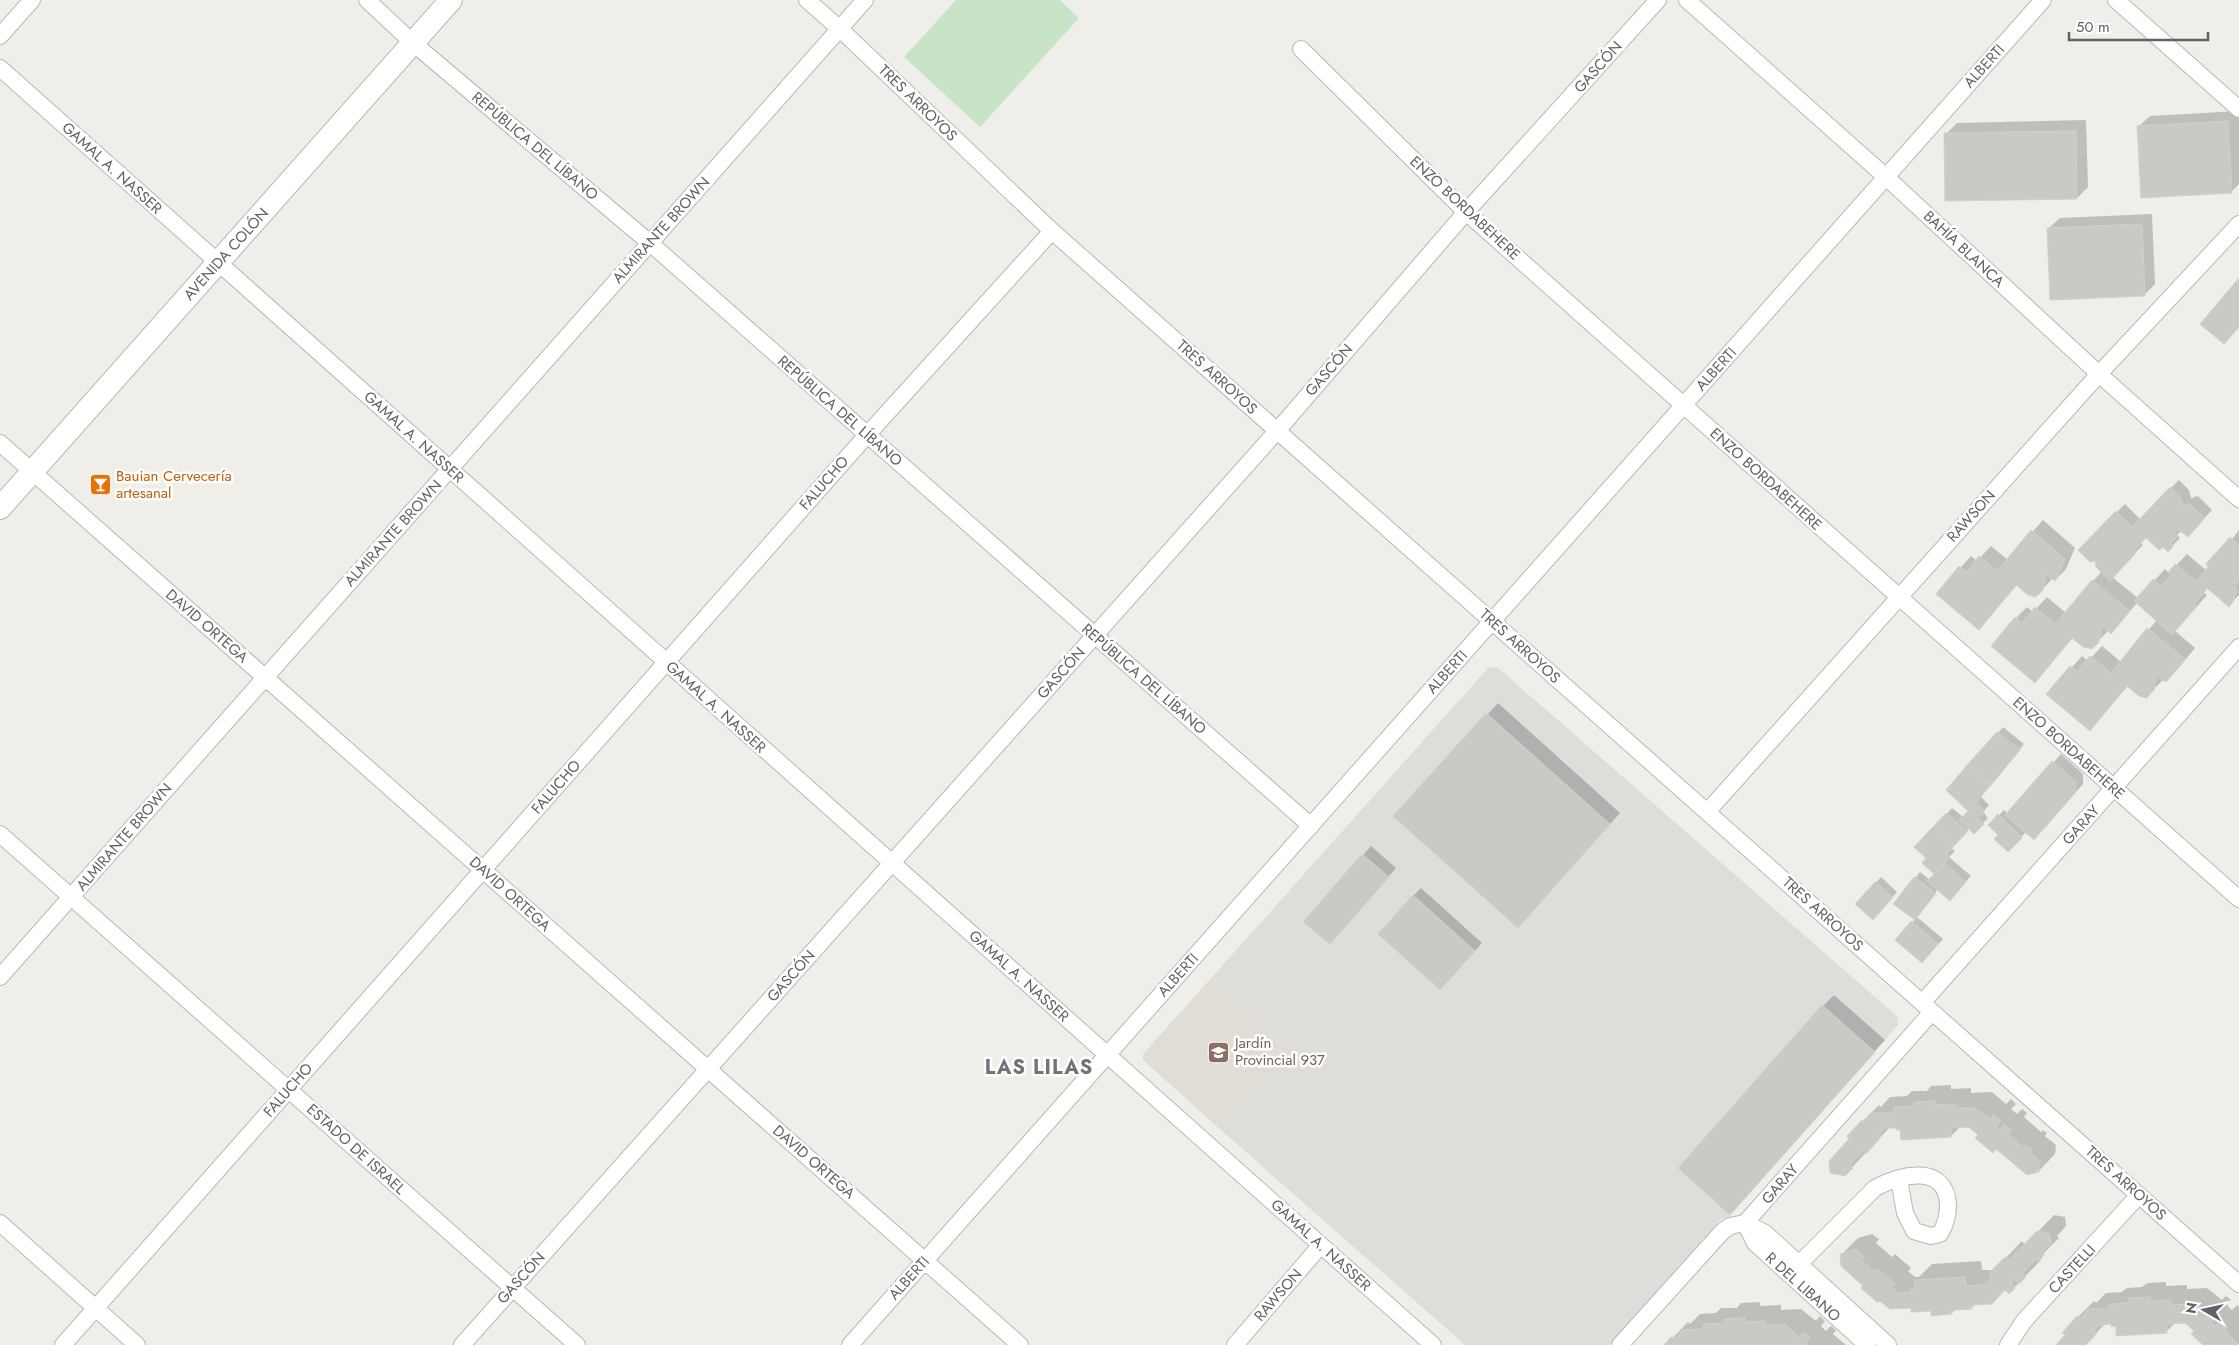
<svg xmlns="http://www.w3.org/2000/svg" width="2239" height="1345" font-family="Jost,sans-serif">
<style>
.industrial{fill:#dfddda}
.education{fill:#dfddd6}
.green{fill:#c7e5c6}
.shadow{fill:#0003}
.building{fill:#cbc9c4;stroke:#d4d0c6}
.lines{fill:none;stroke-linecap:round;stroke-linejoin:round}
.minor-casing{stroke:#b5b7bb;stroke-width:18}
.secondary-casing{stroke:#b4b6bb;stroke-width:24}
.minor{stroke:#fff;stroke-width:16}
.secondary{stroke:#fff;stroke-width:22}
.labels{text-anchor:middle;stroke-width:5;stroke-linejoin:round;paint-order:stroke}
.street-label{font-size:15px;fill:#5f6266;stroke:#fff}
.food-label{font-size:15px;fill:#c56008;stroke:#fff;text-anchor:start}
.education-label{font-size:15px;fill:#785e54;stroke:#fff;text-anchor:start}
.district-label{font-size:20px;font-weight:bold;letter-spacing:1px;fill:#707478;stroke:#fff}
</style>
<rect width="100%" height="100%" fill="#f0eee8"/>
<path class="industrial" d="M 1497,667 L 1897,1016 L 1898,1025 L 1725,1221 L 1722,1218 L 1609,1345 L 1465,1345 L 1222,1131 L 1294,1050 L 1213,976 L 1488,668 Z"/>
<path class="education" d="M 1213,976 L 1294,1050 L 1222,1131 L 1143,1060 L 1143,1054 Z"/>
<path class="green" d="M 956,0 L 1060,0 L 1079,18 L 980,127 L 904,57 Z"/>
<path class="shadow" d="M 2239,111 L 2239,184 L 2231,192 L 2139,126 L 2150,116 Z
M 2086,120 L 2088,187 L 2077,198 L 1946,134 L 1957,123 Z
M 2152,214 L 2155,284 L 2144,295 L 2049,228 L 2060,218 Z
M 2179,480 L 2189,490 L 2191,498 L 2198,496 L 2212,510 L 2196,527 L 2182,530 L 2177,535 L 2180,538 L 2168,550 L 2147,536 L 2140,543 L 2143,545 L 2112,577 L 2138,598 L 2165,569 L 2169,573 L 2187,554 L 2207,571 L 2239,530 L 2239,595 L 2229,605 L 2208,588 L 2204,593 L 2207,595 L 2175,631 L 2195,648 L 2177,670 L 2166,681 L 2164,679 L 2147,696 L 2128,686 L 2090,729 L 2048,694 L 2082,656 L 2088,661 L 2102,646 L 2121,662 L 2157,620 L 2137,603 L 2111,632 L 2109,630 L 2091,648 L 2073,637 L 2035,681 L 2016,618 L 2027,607 L 2033,612 L 2047,597 L 2066,613 L 2102,571 L 2096,559 L 2079,550 L 2125,504 L 2140,519 Z
M 2043,520 L 2075,548 L 2066,569 L 2055,580 L 2053,578 L 2036,596 L 2017,585 L 1979,628 L 1937,594 L 1971,556 L 1977,561 L 1991,546 L 2008,560 Z
M 1498,703 L 1620,813 L 1529,915 L 1395,816 Z
M 2003,727 L 2024,744 L 1981,797 L 1989,805 L 1983,812 L 1988,818 L 1974,832 L 1969,828 L 1951,848 L 1955,851 L 1949,857 L 1971,876 L 1955,894 L 1938,889 L 1917,917 L 1943,939 L 1922,962 L 1912,922 L 1916,919 L 1895,904 L 1920,872 L 1930,880 L 1936,874 L 1924,863 L 1928,858 L 1916,847 L 1952,808 L 1963,817 L 1970,810 L 1948,790 Z
M 2061,754 L 2083,774 L 2083,784 L 2042,830 L 2026,832 L 2008,850 L 1999,834 L 1990,825 L 2004,810 L 2008,814 Z
M 1371,846 L 1396,868 L 1338,935 L 1305,921 Z
M 1881,877 L 1897,892 L 1878,913 L 1857,904 Z
M 1421,888 L 1482,943 L 1448,981 L 1413,896 Z
M 1834,995 L 1885,1040 L 1730,1214 L 1823,1006 Z
M 1951,1085 L 1951,1089 L 1971,1088 L 1971,1093 L 1992,1092 L 2006,1104 L 2011,1099 L 2016,1104 L 2011,1109 L 2017,1114 L 2022,1109 L 2027,1113 L 2024,1117 L 2041,1132 L 2043,1130 L 2047,1133 L 2045,1136 L 2056,1145 L 2055,1154 L 2039,1171 L 1980,1134 L 1970,1126 L 1961,1126 L 1951,1136 L 1890,1127 L 1845,1175 L 1851,1139 L 1863,1121 L 1879,1105 L 1881,1107 L 1890,1097 L 1907,1096 L 1912,1091 L 1927,1091 L 1931,1086 Z
M 2054,1215 L 2065,1217 L 2066,1226 L 2057,1236 L 2059,1238 L 2039,1258 L 2041,1260 L 2009,1293 L 2005,1289 L 1976,1303 L 1972,1308 L 1956,1309 L 1952,1313 L 1912,1307 L 1865,1286 L 1842,1254 L 1858,1238 L 1872,1234 L 1879,1239 L 1876,1243 L 1892,1257 L 1895,1254 L 1911,1268 L 1908,1271 L 1915,1277 L 1919,1277 L 1932,1264 L 1981,1261 L 1982,1270 L 1994,1270 L 2022,1241 L 2025,1245 Z
M 2166,1282 L 2166,1286 L 2187,1285 L 2187,1289 L 2207,1288 L 2222,1300 L 2226,1296 L 2231,1300 L 2227,1305 L 2232,1310 L 2237,1305 L 2239,1307 L 2239,1345 L 2205,1345 L 2195,1331 L 2185,1322 L 2176,1322 L 2166,1332 L 2106,1323 L 2084,1345 L 2057,1345 L 2078,1317 L 2094,1301 L 2096,1303 L 2106,1293 L 2122,1292 L 2127,1288 L 2142,1287 L 2147,1283 Z
M 1760,1302 L 1760,1306 L 1781,1305 L 1781,1310 L 1801,1309 L 1816,1321 L 1820,1316 L 1825,1321 L 1821,1326 L 1826,1331 L 1831,1326 L 1836,1330 L 1833,1334 L 1846,1345 L 1666,1345 L 1688,1322 L 1690,1324 L 1700,1314 L 1716,1313 L 1721,1308 L 1737,1308 L 1741,1303 Z"/>
<path class="building" d="M 2228,121 L 2232,193 L 2141,198 L 2137,126 Z
M 2076,131 L 2077,199 L 1945,201 L 1944,133 Z
M 2142,224 L 2145,296 L 2050,300 L 2047,228 Z
M 2239,278 L 2239,327 L 2224,344 L 2200,324 Z
M 2170,487 L 2181,498 L 2183,505 L 2189,504 L 2205,518 L 2188,537 L 2178,529 L 2173,534 L 2177,537 L 2170,544 L 2173,547 L 2168,552 L 2163,547 L 2159,550 L 2146,538 L 2133,552 L 2135,554 L 2110,581 L 2096,567 L 2095,561 L 2090,562 L 2078,550 L 2116,511 L 2132,527 Z
M 2031,530 L 2065,559 L 2055,581 L 2046,574 L 2043,590 L 2036,597 L 2028,595 L 2016,585 L 1979,630 L 1936,594 L 1959,566 L 1966,572 L 1979,556 L 1997,571 Z
M 2230,537 L 2239,545 L 2239,581 L 2234,587 L 2238,591 L 2234,596 L 2235,599 L 2229,607 L 2207,588 L 2194,605 L 2197,606 L 2172,635 L 2134,601 L 2153,579 L 2161,586 L 2171,575 L 2168,573 L 2175,564 L 2196,582 L 2208,567 L 2206,564 Z
M 2092,580 L 2130,611 L 2111,634 L 2102,626 L 2099,642 L 2092,649 L 2083,647 L 2072,638 L 2035,683 L 1991,646 L 2015,617 L 2022,623 L 2035,607 L 2055,624 Z
M 2147,628 L 2185,659 L 2166,682 L 2157,675 L 2154,690 L 2147,698 L 2139,696 L 2127,686 L 2090,731 L 2046,694 L 2070,666 L 2077,672 L 2090,656 L 2111,673 Z
M 1486,713 L 1610,824 L 1518,928 L 1393,816 Z
M 1997,732 L 2020,750 L 1991,785 L 1968,764 Z
M 2052,761 L 2076,782 L 2075,793 L 2034,840 L 2005,815 Z
M 1968,764 L 1991,785 L 1968,811 L 1946,790 Z
M 1976,803 L 1985,811 L 1978,818 L 1984,824 L 1974,834 L 1959,820 Z
M 1946,813 L 1968,831 L 1954,846 L 1934,826 Z
M 1998,814 L 2022,838 L 2008,852 L 1994,839 L 1998,835 L 1988,825 Z
M 1934,826 L 1954,846 L 1947,854 L 1950,857 L 1934,874 L 1922,863 L 1926,858 L 1914,847 Z
M 1362,854 L 1389,877 L 1330,944 L 1303,922 Z
M 1945,863 L 1966,882 L 1950,901 L 1927,881 Z
M 1914,877 L 1936,893 L 1915,920 L 1893,904 Z
M 1875,882 L 1893,897 L 1873,920 L 1855,904 Z
M 1413,895 L 1475,951 L 1440,990 L 1378,934 Z
M 1911,921 L 1938,944 L 1922,963 L 1895,940 Z
M 1822,1005 L 1875,1052 L 1730,1215 L 1678,1168 Z
M 1935,1101 L 1935,1105 L 1955,1104 L 1955,1108 L 1975,1108 L 1990,1119 L 1993,1115 L 2001,1121 L 1996,1126 L 2000,1130 L 2004,1124 L 2012,1130 L 2008,1134 L 2024,1148 L 2026,1145 L 2032,1150 L 2030,1153 L 2040,1161 L 2039,1172 L 2027,1175 L 1996,1149 L 1993,1153 L 1975,1138 L 1978,1135 L 1969,1127 L 1951,1128 L 1951,1137 L 1901,1140 L 1900,1130 L 1896,1130 L 1896,1128 L 1884,1128 L 1879,1134 L 1881,1137 L 1866,1154 L 1863,1151 L 1850,1165 L 1853,1168 L 1845,1176 L 1830,1173 L 1829,1161 L 1849,1139 L 1847,1136 L 1862,1120 L 1864,1122 L 1873,1113 L 1894,1112 L 1894,1107 L 1914,1106 L 1914,1102 Z
M 2037,1231 L 2049,1233 L 2051,1243 L 2041,1253 L 2044,1255 L 2039,1261 L 2036,1259 L 2022,1274 L 2026,1277 L 2019,1284 L 2014,1279 L 2011,1283 L 2015,1288 L 2009,1294 L 2005,1290 L 1992,1304 L 1972,1305 L 1972,1309 L 1952,1310 L 1952,1314 L 1931,1316 L 1931,1311 L 1911,1312 L 1911,1308 L 1890,1309 L 1880,1301 L 1878,1303 L 1861,1288 L 1863,1286 L 1841,1266 L 1840,1254 L 1856,1249 L 1864,1256 L 1861,1260 L 1875,1272 L 1878,1269 L 1895,1284 L 1893,1288 L 1899,1293 L 1911,1292 L 1911,1289 L 1915,1289 L 1914,1280 L 1965,1277 L 1966,1286 L 1984,1285 L 1992,1277 L 1989,1273 L 2005,1257 L 2009,1260 Z
M 2150,1297 L 2150,1301 L 2171,1300 L 2171,1305 L 2191,1304 L 2205,1316 L 2209,1311 L 2216,1317 L 2211,1322 L 2215,1326 L 2220,1321 L 2227,1327 L 2224,1330 L 2239,1345 L 2203,1345 L 2191,1334 L 2194,1331 L 2185,1323 L 2166,1324 L 2167,1333 L 2116,1336 L 2116,1326 L 2111,1327 L 2111,1324 L 2099,1325 L 2094,1331 L 2097,1333 L 2086,1345 L 2056,1345 L 2065,1335 L 2062,1333 L 2077,1316 L 2080,1319 L 2088,1309 L 2110,1308 L 2109,1304 L 2129,1303 L 2129,1298 Z
M 1745,1318 L 1745,1322 L 1765,1321 L 1765,1326 L 1785,1324 L 1799,1337 L 1803,1332 L 1810,1338 L 1806,1343 L 1808,1345 L 1664,1345 L 1671,1337 L 1674,1339 L 1683,1330 L 1704,1329 L 1703,1324 L 1724,1323 L 1723,1319 Z"/>
<g class="lines">
<defs>
<path id="minor" d="M 367,0 L 413,43 L 650,243 L 1311,826
M 807,0 L 840,29 L 1052,231 L 2239,1284
M 1687,0 L 1886,177 L 2099,374 L 2239,499
M 2116,0 L 2239,109
M 0,36 L 32,0
M 1301,49 L 1466,212 L 2239,899
M 0,68 L 1433,1345
M 0,443 L 1020,1345
M 1707,812 L 2099,374 L 2239,224
M 0,834 L 577,1345
M 0,977 L 865,0
M 1922,1003 L 2239,647
M 0,1223 L 137,1345
M 1745,1223 L 1765,1233 L 1888,1345
M 1745,1223 L 1755,1243 L 1867,1345
M 1784,1270 L 1799,1264 L 1875,1188 C 1901,1174 1946,1163 1948,1205 C 1948,1216 1946,1224 1940,1234 L 1931,1236 L 1914,1231 L 1905,1213 L 1899,1179
M 63,1345 L 867,435 L 1052,231
M 462,1345 L 1277,431 L 1466,212 L 1658,0
M 850,1345 L 2043,0
M 1235,1345 L 1321,1245
M 1620,1345 L 1722,1232 L 1730,1226 L 1745,1223 L 1932,1012
M 2008,1345 L 2024,1321 L 2139,1195"/>
<path id="secondary" d="M 0,508 L 451,0"/>
</defs>
<use href="#minor" class="minor-casing"/>
<use href="#secondary" class="secondary-casing"/>
<use href="#minor" class="minor"/>
<use href="#secondary" class="secondary"/>
</g>
<defs>
<symbol id="bar-square" viewBox="-11 -11 22 22"><rect x="-9" y="-9" width="18" height="18" rx="4" fill="#e8710a" stroke="#fff"/><path d="M-6-5H6L.8 .8V4.5H3.5V6h-7V4.5H-.8V.8Z" fill="#fff"/></symbol>
<symbol id="school-square" viewBox="-11 -11 22 22"><rect x="-9" y="-9" width="18" height="18" rx="4" fill="#8d6e63" stroke="#fff"/><path d="M0-5L7-2L0 1L-7-2ZM-4 1L0 2.5L4 1V4Q0 6-4 4Z" fill="#fff"/></symbol>
</defs>
<g fill-rule="evenodd">
<use href="#bar-square" x="88" y="472" width="25" height="25"/>
<use href="#school-square" x="1206" y="1040" width="25" height="25"/>
</g>
<g class="labels">
<g class="street-label">
<text transform="translate(1984 66) rotate(-48)" y="5">ALBERTI</text>
<text transform="translate(1598 67) rotate(-48)" y="5">GASCÓN</text>
<text transform="translate(918 103) rotate(44)" y="5">TRES ARROYOS</text>
<text transform="translate(535 146) rotate(40)" y="5">REPÚBLICA DEL LÍBANO</text>
<text transform="translate(112 168) rotate(42)" y="5">GAMAL A. NASSER</text>
<text transform="translate(1465 208) rotate(43)" y="5">ENZO BORDABEHERE</text>
<text transform="translate(661 230) rotate(-48)" y="5">ALMIRANTE BROWN</text>
<text transform="translate(1964 249) rotate(43)" y="5">BAHÍA BLANCA</text>
<text transform="translate(226 254) rotate(-48)" y="5">AVENIDA COLÓN</text>
<text transform="translate(1716 369) rotate(-48)" y="5">ALBERTI</text>
<text transform="translate(1329 370) rotate(-49)" y="5">GASCÓN</text>
<text transform="translate(1217 377) rotate(42)" y="5">TRES ARROYOS</text>
<text transform="translate(840 411) rotate(41)" y="5">REPÚBLICA DEL LÍBANO</text>
<text transform="translate(414 437) rotate(42)" y="5">GAMAL A. NASSER</text>
<text transform="translate(1766 479) rotate(42)" y="5">ENZO BORDABEHERE</text>
<text transform="translate(824 483) rotate(-49)" y="5">FALUCHO</text>
<text transform="translate(1971 516) rotate(-48)" y="5">RAWSON</text>
<text transform="translate(393 533) rotate(-48)" y="5">ALMIRANTE BROWN</text>
<text transform="translate(207 626) rotate(41)" y="5">DAVID ORTEGA</text>
<text transform="translate(1520 646) rotate(42)" y="5">TRES ARROYOS</text>
<text transform="translate(1447 672) rotate(-48)" y="5">ALBERTI</text>
<text transform="translate(1061 673) rotate(-48)" y="5">GASCÓN</text>
<text transform="translate(1144 679) rotate(41)" y="5">REPÚBLICA DEL LÍBANO</text>
<text transform="translate(716 707) rotate(42)" y="5">GAMAL A. NASSER</text>
<text transform="translate(2069 748) rotate(42)" y="5">ENZO BORDABEHERE</text>
<text transform="translate(556 787) rotate(-49)" y="5">FALUCHO</text>
<text transform="translate(2081 825) rotate(-48)" y="5">GARAY</text>
<text transform="translate(124 837) rotate(-49)" y="5">ALMIRANTE BROWN</text>
<text transform="translate(510 894) rotate(42)" y="5">DAVID ORTEGA</text>
<text transform="translate(1823 914) rotate(42)" y="5">TRES ARROYOS</text>
<text transform="translate(1178 975) rotate(-48)" y="5">ALBERTI</text>
<text transform="translate(791 976) rotate(-48)" y="5">GASCÓN</text>
<text transform="translate(1019 976) rotate(42)" y="5">GAMAL A. NASSER</text>
<text transform="translate(288 1090) rotate(-49)" y="5">FALUCHO</text>
<text transform="translate(356 1149) rotate(42)" y="5">ESTADO DE ISRAEL</text>
<text transform="translate(814 1162) rotate(41)" y="5">DAVID ORTEGA</text>
<text transform="translate(2126 1183) rotate(42)" y="5">TRES ARROYOS</text>
<text transform="translate(1780 1184) rotate(-49)" y="5">GARAY</text>
<text transform="translate(1321 1245) rotate(42)" y="5">GAMAL A. NASSER</text>
<text transform="translate(2072 1269) rotate(-47)" y="5">CASTELLI</text>
<text transform="translate(521 1278) rotate(-48)" y="5">GASCÓN</text>
<text transform="translate(909 1278) rotate(-48)" y="5">ALBERTI</text>
<text transform="translate(1803 1287) rotate(42)" y="5">R DEL LIBANO</text>
<text transform="translate(1278 1295) rotate(-49)" y="5">RAWSON</text>
</g>
<g class="food-label">
<text x="116" y="481">Bauian Cervecería<tspan x="116" dy="17">artesanal</tspan></text>
</g>
<g class="education-label">
<text x="1235" y="1048">Jardín<tspan x="1235" dy="17">Provincial 937</tspan></text>
</g>
<g class="district-label">
<text x="1039" y="1074">LAS LILAS</text>
</g>
</g>
<g transform="translate(2204 1310) rotate(279)" stroke="#ffffff" stroke-width="4" paint-order="stroke">
<path d="M0-4L9 19L0 12L-9 19Z" fill="#5f6266"/>
<text y="-8" font-size="14" font-weight="bold" text-anchor="middle" fill="#5f6266">N</text>
</g>
<path d="M2069 32v8h139v-8" fill="none" stroke="#5f6266" stroke-width="2.5"/>
<text x="2076" y="32" font-size="15" fill="#5f6266" stroke="#ffffff" stroke-width="4" paint-order="stroke">50 m</text>
</svg>
